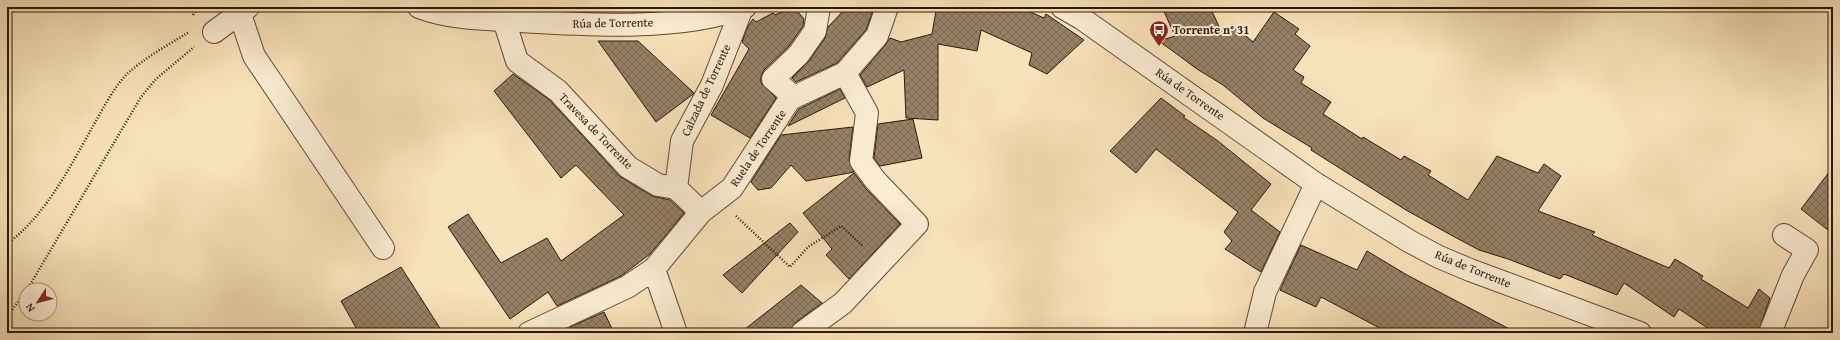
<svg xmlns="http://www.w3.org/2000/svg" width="1840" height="340" font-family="'Gentium Book Plus',serif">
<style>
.building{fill:url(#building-cross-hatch);stroke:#2c180c}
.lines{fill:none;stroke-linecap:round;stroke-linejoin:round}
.minor-casing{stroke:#5f4a37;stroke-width:24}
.path{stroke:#2c180c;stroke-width:2.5;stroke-dasharray:1 2;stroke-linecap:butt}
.minor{stroke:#faecd2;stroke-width:22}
.labels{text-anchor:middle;stroke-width:4;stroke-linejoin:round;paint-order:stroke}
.street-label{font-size:12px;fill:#2c180c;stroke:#faecd2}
.poi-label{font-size:12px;font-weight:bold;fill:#2c180c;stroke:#faecd2;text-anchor:start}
</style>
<defs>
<pattern id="building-cross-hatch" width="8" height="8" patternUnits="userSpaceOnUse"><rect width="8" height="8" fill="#968166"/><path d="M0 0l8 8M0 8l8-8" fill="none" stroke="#7b6952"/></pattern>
</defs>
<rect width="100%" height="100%" fill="#f8e2b9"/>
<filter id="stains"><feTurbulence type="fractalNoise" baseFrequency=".005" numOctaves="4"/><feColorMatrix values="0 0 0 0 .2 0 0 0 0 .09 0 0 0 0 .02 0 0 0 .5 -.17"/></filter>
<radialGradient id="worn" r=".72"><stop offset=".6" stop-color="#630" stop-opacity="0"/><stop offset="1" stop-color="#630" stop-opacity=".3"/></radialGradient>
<path class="building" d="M 794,7 L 804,19 L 803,26 L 789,46 L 764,70 L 761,76 L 761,83 L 776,98 L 750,138 L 711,115 L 749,49 L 742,42 L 748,26 L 753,19 L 756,22 L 773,13 L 775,15 Z
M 847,7 L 874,7 L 866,30 L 837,63 L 796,82 L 792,78 L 809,61 L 825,38 L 828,27 Z
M 926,7 L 1019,7 L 1044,18 L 1046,14 L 1084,40 L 1047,74 L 1029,65 L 1032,53 L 981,30 L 977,51 L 938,44 L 938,120 L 906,118 L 904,70 L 867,87 L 860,75 L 886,44 L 890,38 L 901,42 L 932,34 L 936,11 Z
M 1162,7 L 1210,7 L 1223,35 L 1232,24 L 1253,42 L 1274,12 L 1299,29 L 1295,34 L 1310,46 L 1293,70 L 1304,77 L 1301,83 L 1331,102 L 1323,114 L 1362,139 L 1363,137 L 1401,160 L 1404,156 L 1431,171 L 1428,175 L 1468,200 L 1497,156 L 1538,173 L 1544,164 L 1561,176 L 1538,211 L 1595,232 L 1592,235 L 1669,268 L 1675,259 L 1703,276 L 1701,279 L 1748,308 L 1759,289 L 1770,298 L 1758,333 L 1715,333 L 1679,309 L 1674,317 L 1624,283 L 1617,295 L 1564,274 L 1560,279 L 1508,259 L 1479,250 L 1451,235 L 1406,210 L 1311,150 L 1312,148 L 1263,118 L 1223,85 L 1197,69 L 1159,41 L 1175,36 Z
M 598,41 L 638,41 L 694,93 L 692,95 L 656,122 Z
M 513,74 L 550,100 L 619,176 L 652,196 L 670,200 L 684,213 L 650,254 L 621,276 L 557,306 L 548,292 L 510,319 L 448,227 L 468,214 L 501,263 L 547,238 L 561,261 L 624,215 L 576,165 L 561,178 L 494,91 Z
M 840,89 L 845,98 L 788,126 L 799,109 Z
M 1161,98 L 1185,116 L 1183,117 L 1218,141 L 1271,184 L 1251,210 L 1280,232 L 1261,272 L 1225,249 L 1232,241 L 1224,232 L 1238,212 L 1156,149 L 1136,173 L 1110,151 Z
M 913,119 L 922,158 L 880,166 L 874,158 L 878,124 Z
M 853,127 L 849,159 L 854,172 L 806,181 L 791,165 L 771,188 L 758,190 L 751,182 L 781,135 Z
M 1833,167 L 1833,234 L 1801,209 Z
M 854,173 L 866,189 L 900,224 L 849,279 L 826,255 L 832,249 L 803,213 Z
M 790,223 L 798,232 L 742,293 L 723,275 Z
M 1301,245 L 1357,270 L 1367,251 L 1407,275 L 1517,333 L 1389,333 L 1321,297 L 1316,307 L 1280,290 Z
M 401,267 L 443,333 L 359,333 L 341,301 Z
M 801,285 L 822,303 L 795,323 L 790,330 L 786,333 L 740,333 Z
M 604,312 L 614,333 L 574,333 L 570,327 Z"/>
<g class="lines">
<defs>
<path id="minor" d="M 419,7 C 450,19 487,19 520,21 C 588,25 682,31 745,7
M 1062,7 L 1081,18 L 1316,184 L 1409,241 L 1439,257 L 1470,270 L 1640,333
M 240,14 L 254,56 L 383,248
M 504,20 L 517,61 L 558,91 L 628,167 L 658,185 L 676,188
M 214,32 L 248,7
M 794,97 L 773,79 L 799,54 L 815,31 L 819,7
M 676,188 L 682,141 L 712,85 L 742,8
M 701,212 L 732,188 L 790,99 L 845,73 L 877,36 L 887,7
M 654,269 L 676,333
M 529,333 L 627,287 L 654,269 L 701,212 L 676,188
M 802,333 L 843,303 L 917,224 L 875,180 L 861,161 L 867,113 L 845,73
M 1255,333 L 1265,292 L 1316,184
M 1770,333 L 1793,275 L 1807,250 L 1784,235"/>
</defs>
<use href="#minor" class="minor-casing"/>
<path class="path" d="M 193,15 L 198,7
M 736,216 L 790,267 L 808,247 L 841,226 L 863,246
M 7,244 C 46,215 70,167 93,126 C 103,109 112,90 126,75 C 144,58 168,45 189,32
M 27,290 L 141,97 L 156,79 L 194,47
M 7,317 L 26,291"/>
<use href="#minor" class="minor"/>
</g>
<defs>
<symbol id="bus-pin" viewBox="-11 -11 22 30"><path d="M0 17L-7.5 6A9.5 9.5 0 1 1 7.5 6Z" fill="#8f2418" stroke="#faecd2"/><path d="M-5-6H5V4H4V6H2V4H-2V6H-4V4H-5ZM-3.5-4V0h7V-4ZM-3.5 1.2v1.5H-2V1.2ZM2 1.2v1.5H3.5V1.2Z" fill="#fff"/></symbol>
</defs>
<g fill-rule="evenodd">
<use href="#bus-pin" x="1148" y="19" width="22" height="30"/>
</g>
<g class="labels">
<g class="street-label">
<text transform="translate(613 23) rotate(-1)" y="4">Rúa de Torrente</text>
<text transform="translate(706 90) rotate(-65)" y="4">Calzada de Torrente</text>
<text transform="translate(1190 94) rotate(35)" y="4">Rúa de Torrente</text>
<text transform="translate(596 131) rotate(46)" y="4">Travesa de Torrente</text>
<text transform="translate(758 148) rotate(-56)" y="4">Ruela de Torrente</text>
<text transform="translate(1473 269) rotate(22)" y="4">Rúa de Torrente</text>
</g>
<g class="poi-label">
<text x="1173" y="34">Torrente n° 31</text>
</g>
</g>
<rect width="1840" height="340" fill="none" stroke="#f8e2b9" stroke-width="24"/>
<rect x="8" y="8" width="1824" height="324" fill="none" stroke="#2c180c" stroke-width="2"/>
<rect x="12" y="12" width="1816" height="316" fill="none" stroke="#2c180c"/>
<g transform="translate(38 302) rotate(234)"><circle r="19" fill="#faecd2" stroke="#a89783"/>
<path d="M0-3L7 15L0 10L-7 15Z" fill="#8f2418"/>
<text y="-6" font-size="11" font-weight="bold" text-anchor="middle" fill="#2c180c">N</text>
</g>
<rect width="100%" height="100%" filter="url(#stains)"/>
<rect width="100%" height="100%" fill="url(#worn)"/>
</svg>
